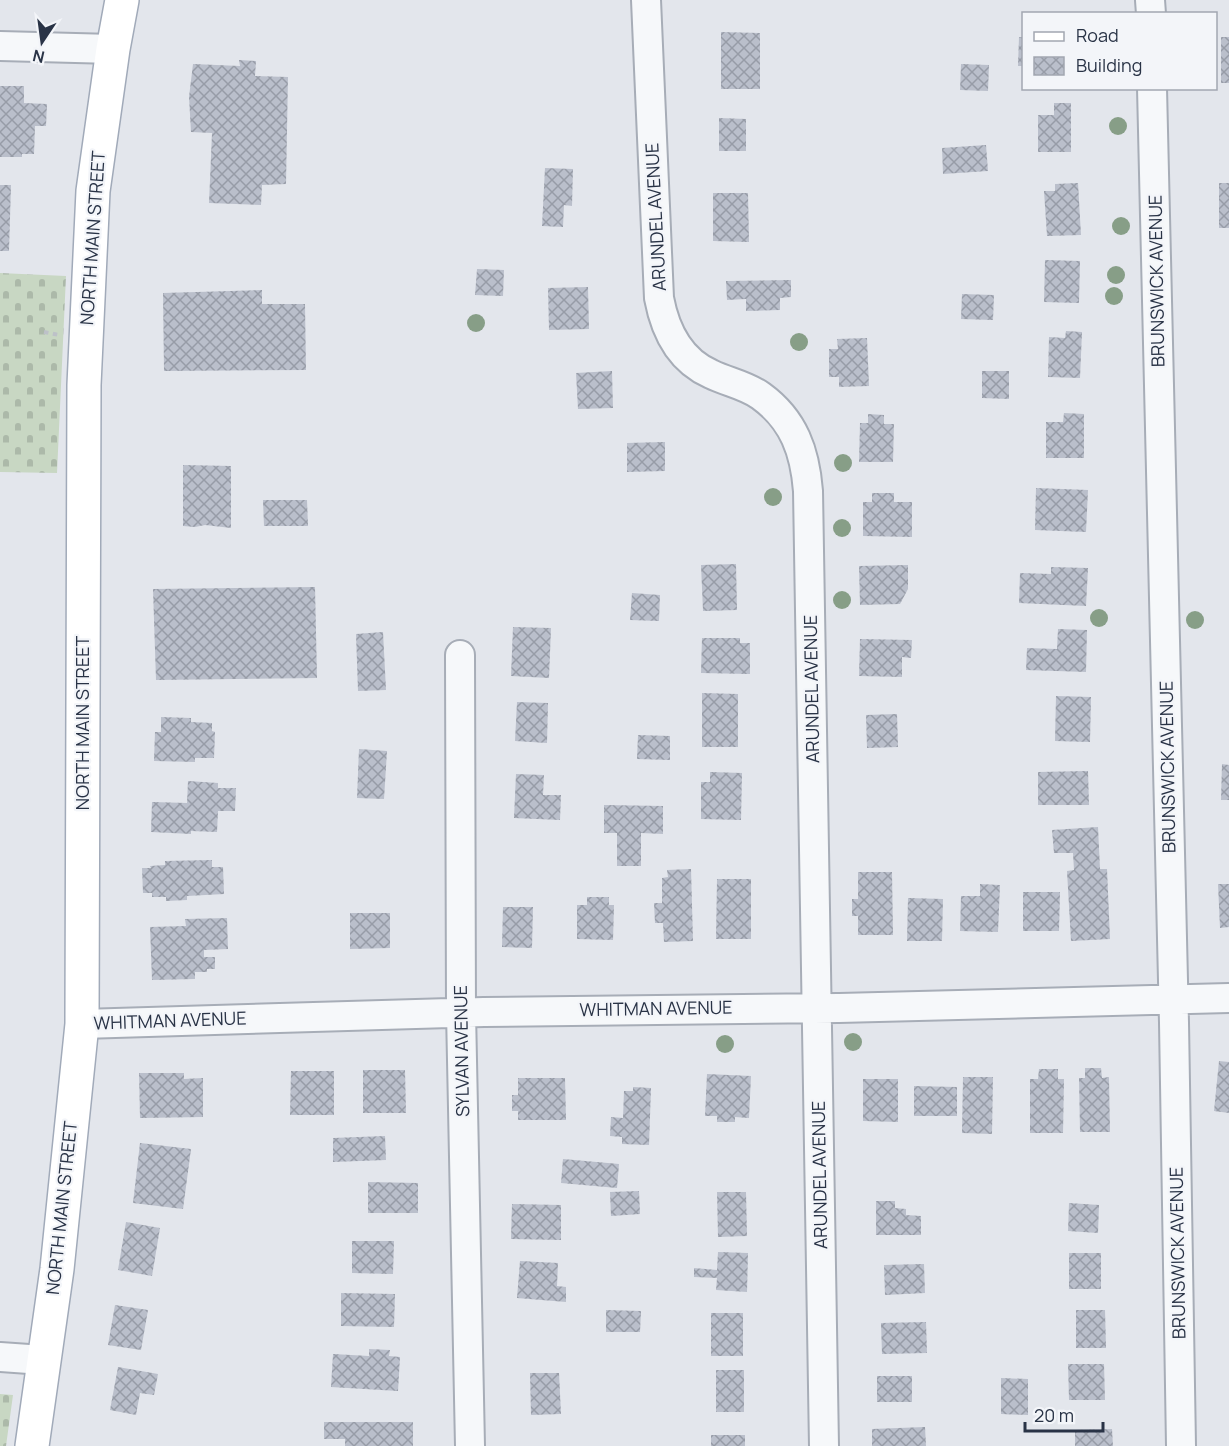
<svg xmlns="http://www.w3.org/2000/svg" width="1229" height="1446" font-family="Manrope,sans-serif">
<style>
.cemetery{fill:url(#cemetery-stones)}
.building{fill:url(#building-cross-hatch)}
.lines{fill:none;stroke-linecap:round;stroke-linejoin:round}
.minor-casing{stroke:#a7adb7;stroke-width:32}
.primary-casing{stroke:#a1aab9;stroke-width:36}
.path{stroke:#bdc1c8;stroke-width:4;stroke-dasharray:4.5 4.5;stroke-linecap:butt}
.minor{stroke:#f6f8fa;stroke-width:28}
.primary{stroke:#fff;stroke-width:33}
.tree{fill:#879e87}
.labels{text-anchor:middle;stroke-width:4.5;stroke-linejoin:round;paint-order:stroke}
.street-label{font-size:18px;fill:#293346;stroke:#f3f5f9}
</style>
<defs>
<pattern id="cemetery-stones" width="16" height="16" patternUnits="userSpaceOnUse" patternTransform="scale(1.5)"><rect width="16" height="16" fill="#c8d7c3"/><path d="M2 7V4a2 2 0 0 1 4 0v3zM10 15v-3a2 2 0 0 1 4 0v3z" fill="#acb9a9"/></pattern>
<pattern id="building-cross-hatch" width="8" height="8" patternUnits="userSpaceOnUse" patternTransform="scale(1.5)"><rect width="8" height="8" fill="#babfcb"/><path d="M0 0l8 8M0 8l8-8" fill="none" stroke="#979ca7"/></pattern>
</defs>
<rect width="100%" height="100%" fill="#e3e6ec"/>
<path class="cemetery" d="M 0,273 L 66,276 L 57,473 L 0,472 Z
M 0,1394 L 13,1395 L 6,1446 L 0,1446 Z"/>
<path class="building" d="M 721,32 L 760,33 L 760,89 L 721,89 Z
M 1019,37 L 1024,37 L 1024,66 L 1018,66 Z
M 1221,37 L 1229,37 L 1229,83 L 1221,83 Z
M 239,60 L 256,61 L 255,76 L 288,77 L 286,184 L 262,185 L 261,205 L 209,203 L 212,133 L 191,132 L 189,97 L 193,64 L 240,66 Z
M 961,64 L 989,65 L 988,91 L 960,90 Z
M 0,86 L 24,86 L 24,103 L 47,104 L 46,126 L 35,126 L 34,154 L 22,154 L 22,157 L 0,157 Z
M 1054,103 L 1071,103 L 1071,152 L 1038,152 L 1038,115 L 1054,115 Z
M 719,118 L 746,119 L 746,151 L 719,151 Z
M 986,145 L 988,171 L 943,174 L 942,148 Z
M 545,168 L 573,169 L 572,206 L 564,205 L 563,227 L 542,226 Z
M 1078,183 L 1081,235 L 1047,236 L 1044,191 L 1055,191 L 1055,184 Z
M 1219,183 L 1229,183 L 1229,228 L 1219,228 Z
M 0,185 L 11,185 L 9,251 L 0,251 Z
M 713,193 L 748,193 L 749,242 L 713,241 Z
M 1045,260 L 1080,261 L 1079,303 L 1044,302 Z
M 477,269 L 504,270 L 503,296 L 475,295 Z
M 791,280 L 791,297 L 780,298 L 780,310 L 746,311 L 746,299 L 727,300 L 726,281 Z
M 588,287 L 589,329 L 549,330 L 548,288 Z
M 262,290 L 262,304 L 305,304 L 306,370 L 164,371 L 163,293 Z
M 962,294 L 994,295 L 993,320 L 961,319 Z
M 1066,331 L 1082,332 L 1080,378 L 1048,377 L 1049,337 L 1065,338 Z
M 867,338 L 869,386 L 839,387 L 839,377 L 829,377 L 829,349 L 838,349 L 837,339 Z
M 612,371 L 613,408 L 578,409 L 576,373 Z
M 982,371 L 1009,371 L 1009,399 L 982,398 Z
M 1064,413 L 1084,414 L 1084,458 L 1046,458 L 1046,422 L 1063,422 Z
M 868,414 L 884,415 L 884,424 L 894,424 L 893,462 L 859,462 L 860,423 L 868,423 Z
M 665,442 L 665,471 L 627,472 L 627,443 Z
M 183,465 L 231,466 L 231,528 L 205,525 L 195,527 L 183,526 Z
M 1036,488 L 1088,490 L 1086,532 L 1035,530 Z
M 872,493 L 894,493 L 894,502 L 912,502 L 912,537 L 863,536 L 863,502 L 872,502 Z
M 263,500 L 307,500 L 308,526 L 264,526 Z
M 736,564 L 737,610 L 703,611 L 701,565 Z
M 908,565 L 908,589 L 900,604 L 860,605 L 859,566 Z
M 1051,567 L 1088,568 L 1086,606 L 1019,603 L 1020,573 L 1051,574 Z
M 315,587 L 317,678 L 156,680 L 153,589 Z
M 632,593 L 660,595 L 659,621 L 630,620 Z
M 513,627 L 551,628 L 549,678 L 511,676 Z
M 1058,629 L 1087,630 L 1086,672 L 1026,670 L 1027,648 L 1057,649 Z
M 383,632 L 386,690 L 358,691 L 356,634 Z
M 702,638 L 740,638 L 740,643 L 750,643 L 750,674 L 701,673 Z
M 860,639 L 912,640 L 911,658 L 902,657 L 902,677 L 859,676 Z
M 702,693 L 738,694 L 738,747 L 702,747 Z
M 1056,696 L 1091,697 L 1090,742 L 1055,741 Z
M 517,702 L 548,703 L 547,743 L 515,741 Z
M 897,714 L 898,747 L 867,748 L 866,715 Z
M 161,717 L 191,718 L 191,722 L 212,723 L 212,731 L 215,732 L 214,758 L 195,758 L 195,762 L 154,761 L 155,732 L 161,732 Z
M 638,735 L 670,736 L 670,760 L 637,759 Z
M 359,749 L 387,751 L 384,799 L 357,798 Z
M 1222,764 L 1229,765 L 1229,800 L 1221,800 Z
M 1088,771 L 1089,805 L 1038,805 L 1038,772 Z
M 710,772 L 742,773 L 741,820 L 701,819 L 701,782 L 710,782 Z
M 516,774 L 544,775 L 543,795 L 561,795 L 560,820 L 514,818 Z
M 188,781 L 218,783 L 218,788 L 236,788 L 235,811 L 218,811 L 217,832 L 191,831 L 191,834 L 151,832 L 152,802 L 187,803 Z
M 604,805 L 663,806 L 663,834 L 641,833 L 641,866 L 617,866 L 617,833 L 604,833 Z
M 1098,827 L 1100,869 L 1107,869 L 1110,939 L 1071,941 L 1067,871 L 1074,870 L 1073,853 L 1054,853 L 1052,830 Z
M 212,860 L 212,867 L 223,867 L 224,894 L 187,896 L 187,900 L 166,901 L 166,897 L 152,897 L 152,893 L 143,893 L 142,868 L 151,868 L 150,866 L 165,865 L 165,861 Z
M 691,869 L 693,941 L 664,942 L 663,923 L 655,923 L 654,903 L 662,903 L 662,878 L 668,877 L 667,870 Z
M 858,872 L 892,872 L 893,935 L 858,935 L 858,916 L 852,916 L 852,899 L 858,899 Z
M 717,879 L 751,879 L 751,939 L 716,939 Z
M 980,884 L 1000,885 L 998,932 L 960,931 L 961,896 L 980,896 Z
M 1218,884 L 1229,884 L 1229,927 L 1220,928 Z
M 1023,892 L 1060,892 L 1059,931 L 1023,931 Z
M 587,897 L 609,897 L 609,905 L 614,905 L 613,940 L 577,939 L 577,905 L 587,905 Z
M 908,898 L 943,899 L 942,941 L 907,941 Z
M 503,907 L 533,907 L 532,948 L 502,947 Z
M 350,913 L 390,913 L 390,948 L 350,949 Z
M 227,918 L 228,949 L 204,950 L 204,957 L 215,957 L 215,969 L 207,969 L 207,972 L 195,972 L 195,979 L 152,980 L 150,927 L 186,926 L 185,919 Z
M 1219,1061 L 1229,1062 L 1229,1113 L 1214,1111 Z
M 1085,1068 L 1101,1068 L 1102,1078 L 1109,1077 L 1110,1132 L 1080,1132 L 1079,1078 L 1085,1078 Z
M 1039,1069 L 1058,1069 L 1058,1079 L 1064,1079 L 1063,1133 L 1030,1133 L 1030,1079 L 1038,1079 Z
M 363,1070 L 405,1070 L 406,1113 L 363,1113 Z
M 291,1071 L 334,1071 L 334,1115 L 290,1115 Z
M 139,1073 L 184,1073 L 184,1079 L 203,1078 L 203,1117 L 140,1118 Z
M 707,1074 L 751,1076 L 749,1118 L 735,1117 L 735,1122 L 717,1122 L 717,1116 L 705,1116 Z
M 963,1077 L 993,1077 L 992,1134 L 962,1133 Z
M 518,1078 L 565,1078 L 566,1120 L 518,1120 L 518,1111 L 512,1111 L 512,1095 L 518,1095 Z
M 863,1079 L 898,1079 L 898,1122 L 863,1121 Z
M 914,1086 L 957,1087 L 957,1116 L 914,1116 Z
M 633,1087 L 651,1088 L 649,1145 L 622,1144 L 622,1137 L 610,1136 L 611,1117 L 623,1118 L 624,1091 L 633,1091 Z
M 385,1136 L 386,1160 L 333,1162 L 333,1138 Z
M 140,1143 L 191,1149 L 183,1209 L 133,1203 Z
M 563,1159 L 619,1164 L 617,1188 L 561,1183 Z
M 368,1182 L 418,1183 L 418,1213 L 368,1213 Z
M 639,1191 L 640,1214 L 611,1216 L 610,1192 Z
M 717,1192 L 746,1192 L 747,1236 L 718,1237 Z
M 876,1201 L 895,1201 L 895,1208 L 906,1209 L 906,1215 L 921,1216 L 921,1235 L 876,1235 Z
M 1069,1203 L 1099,1205 L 1098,1233 L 1068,1231 Z
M 512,1204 L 561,1205 L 561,1240 L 511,1239 Z
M 126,1222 L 160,1228 L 152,1276 L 118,1270 Z
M 352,1241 L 394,1241 L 393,1274 L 352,1273 Z
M 718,1252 L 748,1253 L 747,1292 L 716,1290 L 717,1278 L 694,1277 L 694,1268 L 717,1270 Z
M 1069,1253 L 1101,1253 L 1101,1289 L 1069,1289 Z
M 520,1261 L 558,1263 L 557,1286 L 566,1287 L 566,1302 L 517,1298 Z
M 924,1264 L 925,1293 L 885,1295 L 884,1265 Z
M 341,1293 L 395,1294 L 394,1327 L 341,1326 Z
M 115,1305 L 148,1310 L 141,1350 L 108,1345 Z
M 606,1310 L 641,1311 L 640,1332 L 606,1332 Z
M 1076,1310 L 1105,1310 L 1106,1348 L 1076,1348 Z
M 711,1313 L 743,1313 L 743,1356 L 711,1356 Z
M 926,1322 L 927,1353 L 882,1354 L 881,1323 Z
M 369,1349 L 390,1350 L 389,1356 L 400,1357 L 398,1391 L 331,1387 L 333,1354 L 369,1356 Z
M 1068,1364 L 1104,1364 L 1105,1400 L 1069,1400 Z
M 118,1367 L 158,1374 L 154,1395 L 140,1393 L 136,1415 L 110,1410 Z
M 716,1370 L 744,1370 L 744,1412 L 716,1412 Z
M 530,1373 L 559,1373 L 561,1414 L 531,1415 Z
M 877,1376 L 912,1376 L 912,1402 L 877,1402 Z
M 1001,1378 L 1028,1379 L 1028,1415 L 1001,1414 Z
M 324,1422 L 413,1422 L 413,1446 L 345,1446 L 345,1439 L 324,1439 Z
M 925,1427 L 926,1446 L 872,1446 L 872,1429 Z
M 1112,1429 L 1113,1446 L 1075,1446 L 1075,1430 Z
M 711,1435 L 745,1435 L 745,1446 L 711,1446 Z"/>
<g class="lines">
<defs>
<path id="minor" d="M 646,0 L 659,298 C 665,330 679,360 711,374 C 727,382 746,385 761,396 C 794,420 805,452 808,491 L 824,1446
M 1150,0 L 1151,14
M 0,46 L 113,49
M 1152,88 L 1174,1023 L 1181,1446
M 460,655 L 461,1012 L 470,1446
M 82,1024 L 484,1012 L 839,1008 L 1229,998
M 0,1357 L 43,1360"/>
<path id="primary" d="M 32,1446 L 57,1269 L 82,1024 L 84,385 L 93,191 L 113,49 L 122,0"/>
</defs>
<use href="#minor" class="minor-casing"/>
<use href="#primary" class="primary-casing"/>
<path class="path" d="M 44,332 L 59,335"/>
<use href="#minor" class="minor"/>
<use href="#primary" class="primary"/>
</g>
<g class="tree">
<circle cx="1118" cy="126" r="9"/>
<circle cx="1121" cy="226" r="9"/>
<circle cx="1116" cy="275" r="9"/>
<circle cx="1114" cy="296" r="9"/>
<circle cx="476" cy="323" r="9"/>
<circle cx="799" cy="342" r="9"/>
<circle cx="843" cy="463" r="9"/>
<circle cx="773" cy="497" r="9"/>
<circle cx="842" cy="528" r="9"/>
<circle cx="842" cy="600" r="9"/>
<circle cx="1099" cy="618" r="9"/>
<circle cx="1195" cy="620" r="9"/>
<circle cx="853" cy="1042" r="9"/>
<circle cx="725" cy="1044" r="9"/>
</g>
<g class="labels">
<g class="street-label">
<text transform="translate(656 217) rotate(-93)" y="6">ARUNDEL AVENUE</text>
<text transform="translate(93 238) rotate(-86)" y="6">NORTH MAIN STREET</text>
<text transform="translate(1157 281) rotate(-91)" y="6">BRUNSWICK AVENUE</text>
<text transform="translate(812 689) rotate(-91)" y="6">ARUNDEL AVENUE</text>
<text transform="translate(83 723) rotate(-90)" y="6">NORTH MAIN STREET</text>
<text transform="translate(1168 767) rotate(-91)" y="6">BRUNSWICK AVENUE</text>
<text transform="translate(656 1009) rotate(-1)" y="6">WHITMAN AVENUE</text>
<text transform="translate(170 1021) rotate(-2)" y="6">WHITMAN AVENUE</text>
<text transform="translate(462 1051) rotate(-91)" y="6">SYLVAN AVENUE</text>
<text transform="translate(820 1175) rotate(-91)" y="6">ARUNDEL AVENUE</text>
<text transform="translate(62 1208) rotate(-84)" y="6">NORTH MAIN STREET</text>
<text transform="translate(1178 1253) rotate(-91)" y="6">BRUNSWICK AVENUE</text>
</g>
</g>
<rect x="1022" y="12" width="195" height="78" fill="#f3f5f9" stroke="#a2a7b1" stroke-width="1.5"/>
<rect x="1034" y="32" width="30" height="9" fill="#ffffff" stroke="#a2a7b1" stroke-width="1.5"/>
<text x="1076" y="42" font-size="18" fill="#293346">Road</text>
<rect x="1034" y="57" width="30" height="18" fill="url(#building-cross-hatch)" stroke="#a2a7b1" stroke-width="1.5"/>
<text x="1076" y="72" font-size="18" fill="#293346">Building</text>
<g transform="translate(42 42) rotate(193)" stroke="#f3f5f9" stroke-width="4.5" paint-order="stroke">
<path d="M0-4.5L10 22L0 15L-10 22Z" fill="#293346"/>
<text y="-9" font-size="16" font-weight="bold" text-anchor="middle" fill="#293346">N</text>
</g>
<path d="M1025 1422v9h78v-9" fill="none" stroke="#293346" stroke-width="3"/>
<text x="1034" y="1422" font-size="18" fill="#293346" stroke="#f3f5f9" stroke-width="4.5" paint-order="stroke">20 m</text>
</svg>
